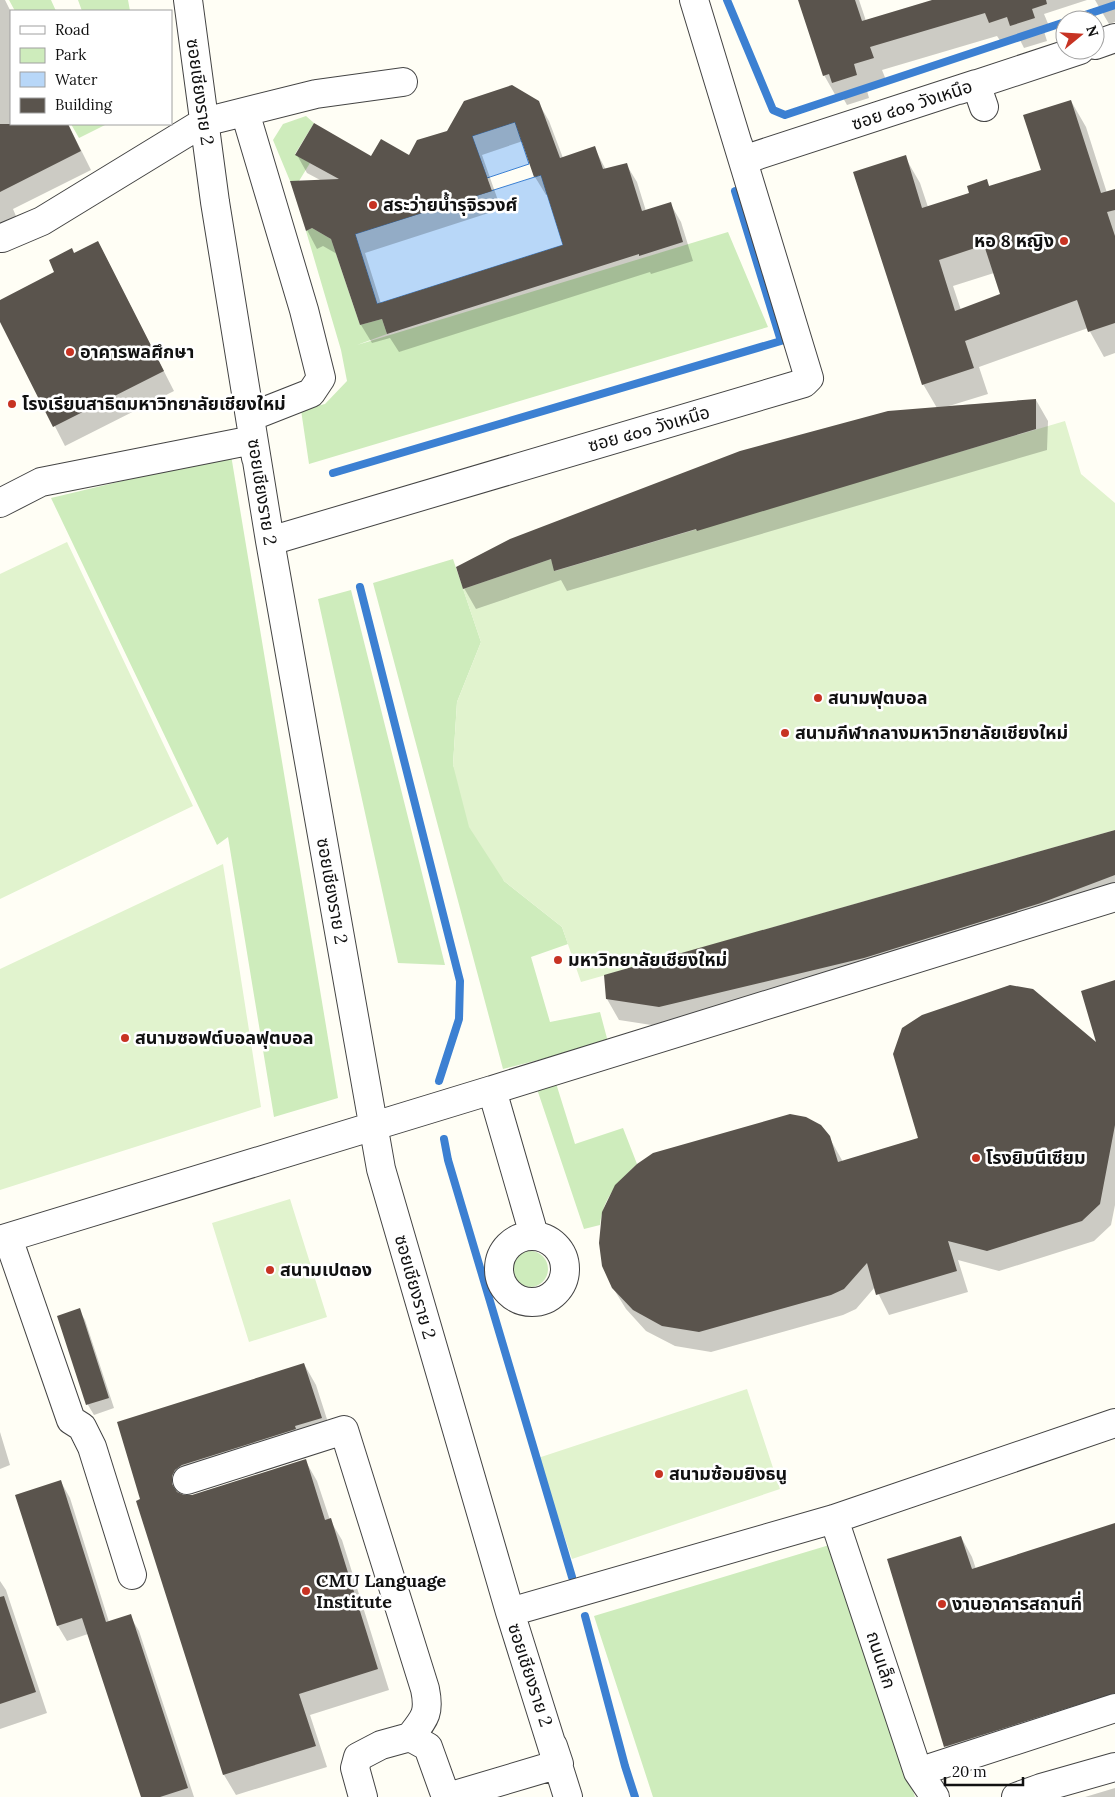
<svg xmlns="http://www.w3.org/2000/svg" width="1115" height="1797" font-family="Lora,'Noto Sans Thai',serif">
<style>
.green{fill:#ceecbc}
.pitch{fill:#e1f3ce}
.water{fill:#b8d7f8;stroke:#3c80d2}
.shadow{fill:#0003;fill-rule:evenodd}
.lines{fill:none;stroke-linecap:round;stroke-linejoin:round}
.stream{stroke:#3c80d2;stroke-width:8}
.building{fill:#5a544d;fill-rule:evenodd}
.minor-casing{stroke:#444;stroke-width:30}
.minor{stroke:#fff;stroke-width:28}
.poi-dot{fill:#c73323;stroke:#fff;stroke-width:2}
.labels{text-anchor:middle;stroke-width:5;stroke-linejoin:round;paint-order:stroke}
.street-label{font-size:18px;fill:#111;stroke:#fff}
.poi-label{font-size:18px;font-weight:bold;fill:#111;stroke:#fff;text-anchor:start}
</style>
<rect width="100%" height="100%" fill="#fffef5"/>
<path class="green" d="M 9,0 L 51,0 L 56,11 L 15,11 Z
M 78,0 L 128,0 L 130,11 L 82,11 Z
M 306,116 L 314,123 L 295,154 L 310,163 L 299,181 L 290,181 L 273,140 L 283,124 Z
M 71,124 L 107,124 L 79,138 Z
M 312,228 L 331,239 L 360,325 L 382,319 L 387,334 L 357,345 L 728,232 L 768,327 L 309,464 L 301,410 L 325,404 L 347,381 L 341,350 L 306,231 Z
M 231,455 L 338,1098 L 274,1117 L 228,837 L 217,845 L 51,498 Z
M 453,559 L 481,642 L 457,702 L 453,765 L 504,881 L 562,927 L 568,944 L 531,957 L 550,1022 L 600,1012 L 608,1042 L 503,1069 L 373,583 Z
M 351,590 L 445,965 L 398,963 L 318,599 Z
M 555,1080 L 575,1144 L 623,1128 L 637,1164 C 618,1182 603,1198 600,1225 L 584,1229 L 536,1086 Z
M512 1269a18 18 0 1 1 36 0a18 18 0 1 1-36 0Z
M 836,1543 L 915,1797 L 653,1797 L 594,1616 Z"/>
<path class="pitch" d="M 1065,421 L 1081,474 L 1115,503 L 1115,830 L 581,982 L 562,927 L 504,881 L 469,827 L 453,765 L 457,702 L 481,642 L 463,589 L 551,559 L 555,571 Z
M 67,542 L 193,806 L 0,899 L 0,574 Z
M 223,864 L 261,1107 L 0,1190 L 0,969 Z
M 290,1199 L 327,1317 L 249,1342 L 212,1223 Z
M 747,1389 L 780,1489 L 572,1559 L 538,1458 Z"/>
<path class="water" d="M 515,122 L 529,164 L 487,178 L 472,136 Z
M 541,175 L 563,245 L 377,304 L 355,234 Z"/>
<path class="shadow" d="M 0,0 L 5,0 L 11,12 L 11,124 L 68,124 L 91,170 L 13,209 L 24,235 L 0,246 Z
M 799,0 L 859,0 L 866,21 L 937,0 L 1087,0 L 1044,14 L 1049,26 L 1043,28 L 1047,41 L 1024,48 L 1020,40 L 1003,45 L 997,36 L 882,70 L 886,80 L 866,87 L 869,98 L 847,105 L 842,96 L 837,98 L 824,75 Z
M 1095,0 L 1115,0 L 1115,22 L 1109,24 Z
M 1071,101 L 1086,127 L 1107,193 L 1115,190 L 1115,353 L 1104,357 L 1088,328 L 979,367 L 988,394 L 949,406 L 1036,400 L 1048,421 L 1047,450 L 567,591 L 561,580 L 476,609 L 464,588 L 937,408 L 923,384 L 905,157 L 920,183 L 928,207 L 970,193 L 986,181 L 990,187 L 1043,170 ZM 994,273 L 1002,295 L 961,310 L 953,286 Z
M 538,102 L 549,121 L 563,158 L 594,147 L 606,170 L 626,164 L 637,182 L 646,211 L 670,203 L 681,222 L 693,261 L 651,274 L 650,272 L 399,352 L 390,338 L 372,343 L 361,325 L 337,254 L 323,246 L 317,249 L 307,230 L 322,181 L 307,173 L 297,155 L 372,158 L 409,157 ZM 523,141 L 535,177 L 546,195 L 549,194 L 565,245 L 381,304 L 365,253 L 501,209 L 482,155 Z
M 98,242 L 174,391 L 65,446 L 0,319 L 0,301 L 56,273 L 74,254 Z
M 1115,832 L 1115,902 L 671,1028 L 619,1020 L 607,999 Z
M 1115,982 L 1115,1205 L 1111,1225 L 1094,1241 L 999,1271 L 958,1260 L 968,1292 L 889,1315 L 875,1287 L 856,1309 L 843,1315 L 711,1352 L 675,1346 L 646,1331 L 626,1309 L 613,1288 L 829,1137 L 843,1162 L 919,1139 L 1099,1045 Z
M 79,1310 L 85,1320 L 114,1408 L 94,1415 L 88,1405 L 59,1316 Z
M 304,1364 L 316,1385 L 333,1438 L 187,1491 L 184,1497 L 192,1496 L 305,1460 L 317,1481 L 330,1520 L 342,1540 L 389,1690 L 310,1715 L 327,1767 L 236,1795 L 224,1775 L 138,1502 L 142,1500 L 118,1423 Z
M 0,1432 L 10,1465 L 0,1469 Z
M 61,1482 L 70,1498 L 109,1622 L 130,1616 L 139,1631 L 194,1797 L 142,1797 L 88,1634 L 67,1641 L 58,1626 Z
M 1115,1525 L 1115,1716 L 957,1766 L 946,1746 L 961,1537 L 972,1557 L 976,1569 Z
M 0,1581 L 6,1590 L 47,1713 L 0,1729 Z
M 1115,1788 L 1115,1797 L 1085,1797 Z"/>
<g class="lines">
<path class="stream" d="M 727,0 L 773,110 L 785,115 L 1065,22
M 1070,20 L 1115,5
M 333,473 L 781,341 L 735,191
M 360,587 L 460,981 L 459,1019 L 439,1081
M 444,1139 L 448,1160 L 572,1577
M 585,1616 L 625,1766 L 635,1797"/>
</g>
<path class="building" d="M 798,0 L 855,0 L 862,21 L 932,0 L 1046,0 L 1047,4 L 1032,9 L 1035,18 L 1010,26 L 1007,17 L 989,23 L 985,13 L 870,47 L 874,58 L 854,64 L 857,75 L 832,83 L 829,74 L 823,76 Z
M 512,85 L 539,101 L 560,158 L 595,146 L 603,169 L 627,163 L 642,211 L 671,202 L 683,242 L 639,256 L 639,254 L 387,334 L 382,319 L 360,325 L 331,239 L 312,228 L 306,231 L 290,181 L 339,179 L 295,155 L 314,123 L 371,156 L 381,139 L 409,155 L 417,140 L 447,131 L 464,101 ZM 515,122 L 534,177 L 541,175 L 563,245 L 377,304 L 355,234 L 492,191 L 472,136 Z
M 1071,100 L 1101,193 L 1115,189 L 1115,210 L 1107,212 L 1115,236 L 1115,323 L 1088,332 L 1077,300 L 965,341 L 974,368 L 922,385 L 853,172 L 906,155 L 922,208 L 969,193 L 967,186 L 987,179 L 989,186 L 1041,170 L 1023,115 ZM 984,245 L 1000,294 L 955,311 L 939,260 Z
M 0,124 L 68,124 L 81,151 L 0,192 Z
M 98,241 L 164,371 L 53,427 L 0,322 L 0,300 L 54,272 L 49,260 L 72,248 L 74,253 Z
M 1036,399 L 1036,429 L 697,531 L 696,529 L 554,571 L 551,559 L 463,589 L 456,567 L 510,539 L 740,451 L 888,411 Z
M 1115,830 L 1115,875 L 1041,903 L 864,958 L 659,1007 L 606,999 L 604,975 Z
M 1115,980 L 1115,1125 L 1100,1204 L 1082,1221 L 987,1251 L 948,1241 L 957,1271 L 876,1295 L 867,1263 L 844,1289 L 831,1295 L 699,1332 L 662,1326 L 633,1310 L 612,1288 L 602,1266 L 599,1243 L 602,1212 L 615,1185 L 637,1164 L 653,1153 L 790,1114 L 806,1117 L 821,1125 L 830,1136 L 838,1162 L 918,1138 L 893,1054 L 902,1028 L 922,1015 L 1010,985 L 1033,989 L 1096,1042 L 1081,991 Z
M 80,1308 L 109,1398 L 86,1405 L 57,1316 Z
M 304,1363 L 322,1418 L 295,1426 L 296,1429 L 182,1465 L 175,1470 L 172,1476 L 172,1484 L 177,1492 L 184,1495 L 192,1495 L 306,1459 L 325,1520 L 331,1518 L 378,1669 L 299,1694 L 316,1746 L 223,1775 L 136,1501 L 140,1499 L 117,1422 Z
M 61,1480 L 106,1622 L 131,1614 L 188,1788 L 160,1797 L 141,1797 L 82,1618 L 57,1626 L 15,1495 Z
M 1115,1523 L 1115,1693 L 944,1747 L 887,1559 L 961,1536 L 972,1569 Z
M 4,1596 L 36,1692 L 0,1704 L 0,1597 Z"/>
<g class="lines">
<defs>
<path id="minor" d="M 188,0 L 215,202 L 270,541 L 381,1169 L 510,1612 L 568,1797
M 1095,45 L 1115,38
M 959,90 L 1080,50
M 245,112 L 304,310 L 321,378 L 311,393 L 250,417
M 738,144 L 743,160 L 976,84 L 984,107
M 2,238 L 42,221 L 204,122 L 316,94 L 403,82
M 0,503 L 41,482 L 253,440 L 256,458
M 270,541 L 804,383 L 809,378 L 694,0
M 492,1090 L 1115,897
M499 1269a33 33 0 1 1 66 0a33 33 0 1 1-66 0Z
M 8,1238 L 71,1420 L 82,1427 L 92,1447 L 132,1575
M 0,1240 L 492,1090 L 534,1235
M 187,1480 L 344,1430 L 425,1689 C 430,1713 425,1718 410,1737
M 834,1519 L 918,1772 L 935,1797
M 510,1612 L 834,1519 L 1115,1423
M 918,1772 L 1115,1708
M 363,1797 L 355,1768 L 358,1757 L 381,1745 L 410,1737 L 428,1747 L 446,1797
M 448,1797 L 559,1764 L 553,1746
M 1016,1797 L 1041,1788
M 1044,1797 L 1041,1788 L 1115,1767"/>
</defs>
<use href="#minor" class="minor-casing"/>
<use href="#minor" class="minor"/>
</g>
<g class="poi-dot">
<circle cx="373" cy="205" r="5"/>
<circle cx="1064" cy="241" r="5"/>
<circle cx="70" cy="352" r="5"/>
<circle cx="12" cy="404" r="5"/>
<circle cx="818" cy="698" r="5"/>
<circle cx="785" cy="733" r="5"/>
<circle cx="558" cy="960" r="5"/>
<circle cx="125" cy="1038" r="5"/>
<circle cx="976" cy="1158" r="5"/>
<circle cx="270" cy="1270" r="5"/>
<circle cx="659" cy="1474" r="5"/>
<circle cx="306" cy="1591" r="5"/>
<circle cx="942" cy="1604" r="5"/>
</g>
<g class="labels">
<g class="street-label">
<text transform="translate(200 92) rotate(82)" y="6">ซอยเชียงราย 2</text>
<text transform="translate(912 105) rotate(-18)" y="6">ซอย ๔๐๑ วังเหนึอ</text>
<text transform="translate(649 429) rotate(-16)" y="6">ซอย ๔๐๑ วังเหนึอ</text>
<text transform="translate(262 492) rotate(81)" y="6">ซอยเชียงราย 2</text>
<text transform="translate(332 891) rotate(80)" y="6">ซอยเชียงราย 2</text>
<text transform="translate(415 1287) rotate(74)" y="6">ซอยเชียงราย 2</text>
<text transform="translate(881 1660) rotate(72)" y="6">ถนนเล็ก</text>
<text transform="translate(530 1675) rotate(72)" y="6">ซอยเชียงราย 2</text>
</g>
<g class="poi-label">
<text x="383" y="211">สระว่ายน้ำรุจิรวงศ์</text>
<text x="1054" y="247" text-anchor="end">หอ 8 หญิง</text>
<text x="80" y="358">อาคารพลศึกษา</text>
<text x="22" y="410">โรงเรียนสาธิตมหาวิทยาลัยเชียงใหม่</text>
<text x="828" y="704">สนามฟุตบอล</text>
<text x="795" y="739">สนามกีฬากลางมหาวิทยาลัยเชียงใหม่</text>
<text x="568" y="966">มหาวิทยาลัยเชียงใหม่</text>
<text x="135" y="1044">สนามซอฟต์บอลฟุตบอล</text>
<text x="986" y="1164">โรงยิมนีเซียม</text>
<text x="280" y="1276">สนามเปตอง</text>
<text x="669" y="1480">สนามซ้อมยิงธนู</text>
<text x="316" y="1587">CMU Language<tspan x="316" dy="21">Institute</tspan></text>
<text x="952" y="1610">งานอาคารสถานที่</text>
</g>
</g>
<rect x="10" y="10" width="162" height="115" fill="#ffffff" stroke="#a0a0a0"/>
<rect x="20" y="26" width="25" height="8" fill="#ffffff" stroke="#a0a0a0"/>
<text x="55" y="35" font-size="15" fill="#111111">Road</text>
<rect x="20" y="48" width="25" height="15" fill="#ceecbc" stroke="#a0a0a0"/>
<text x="55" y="60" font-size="15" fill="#111111">Park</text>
<rect x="20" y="72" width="25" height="15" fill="#b8d7f8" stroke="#a0a0a0"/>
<text x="55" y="85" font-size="15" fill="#111111">Water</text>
<rect x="20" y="98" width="25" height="15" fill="#5a544d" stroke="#a0a0a0"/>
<text x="55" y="110" font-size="15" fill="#111111">Building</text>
<g transform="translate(1080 35) rotate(72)"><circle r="24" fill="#ffffff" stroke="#a0a0a0"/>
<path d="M0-4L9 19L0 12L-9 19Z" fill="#c73323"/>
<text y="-8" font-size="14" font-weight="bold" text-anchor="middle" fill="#111111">N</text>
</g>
<path d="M945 1777v8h78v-8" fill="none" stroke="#111111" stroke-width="2.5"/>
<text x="952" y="1777" font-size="15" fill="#111111" stroke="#ffffff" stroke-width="4" paint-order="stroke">20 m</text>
</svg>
